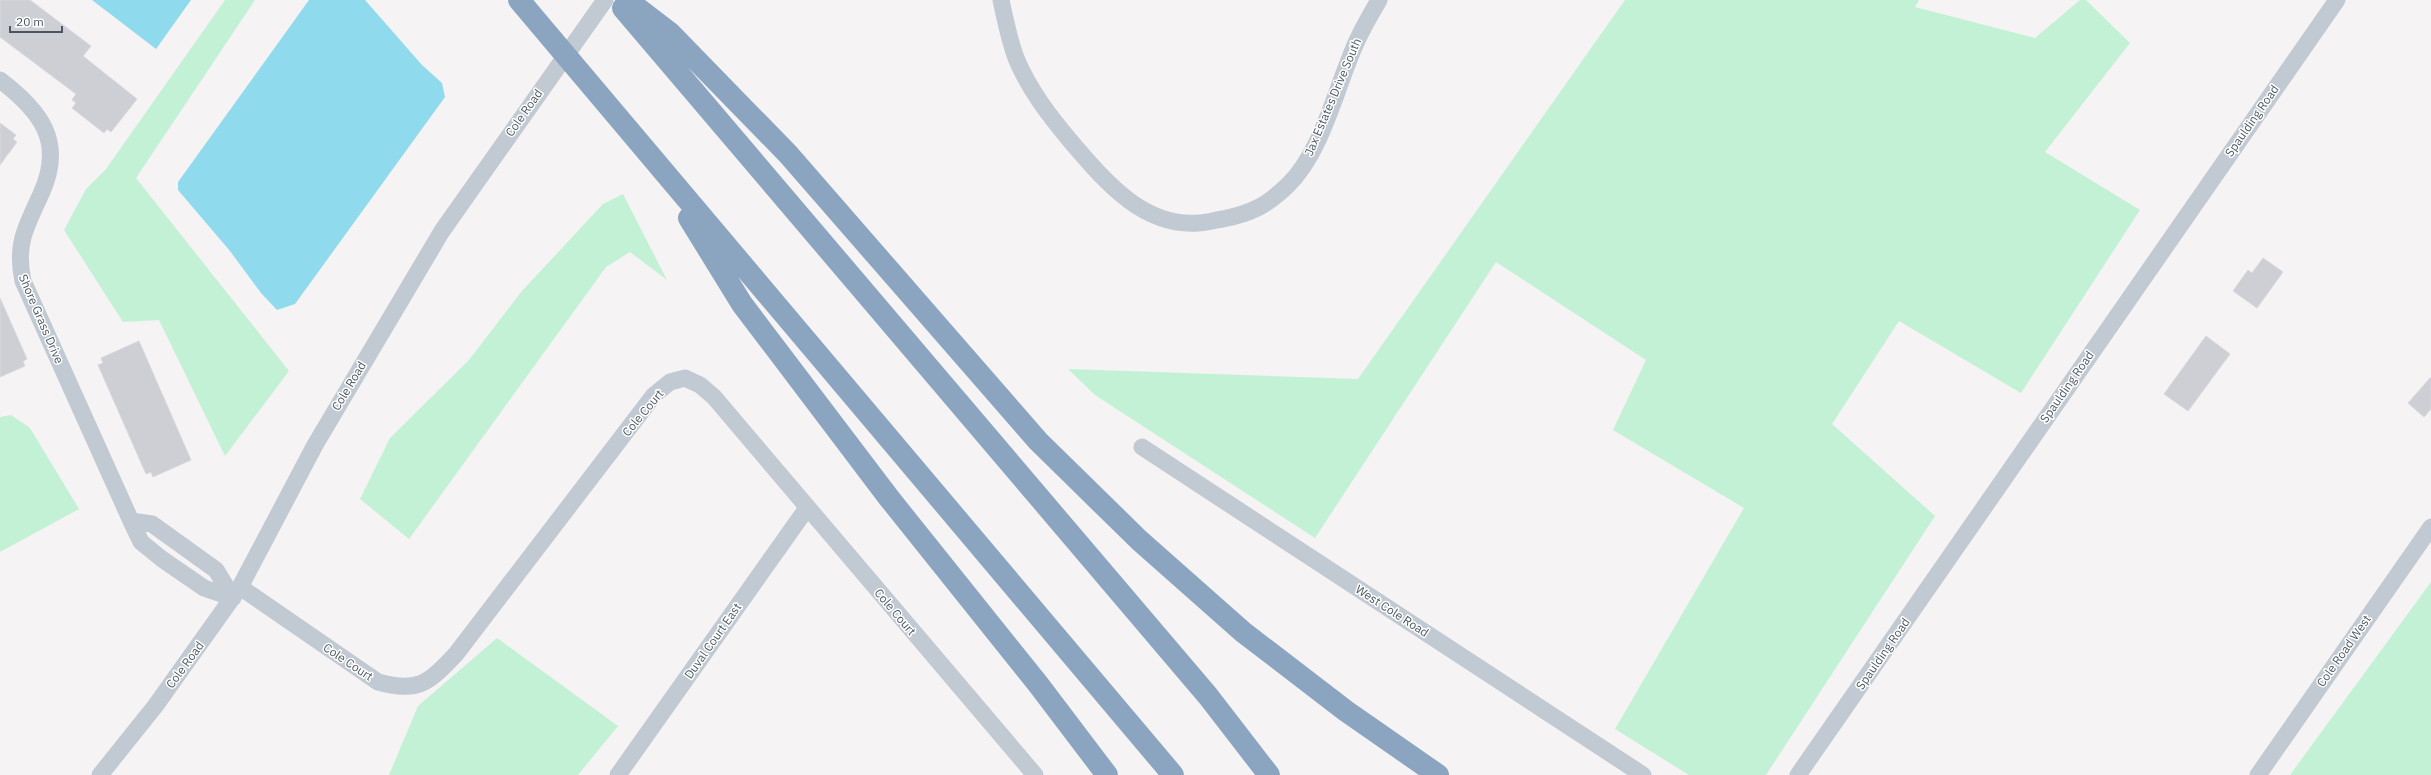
<svg xmlns="http://www.w3.org/2000/svg" width="2431" height="775" font-family="'IBM Plex Sans',sans-serif">
<style>
.green{fill:#c3f1d5}
.water{fill:#90daee}
.building{fill:#cdcfd5;stroke:#d7d9de}
.lines{fill:none;stroke-linecap:round;stroke-linejoin:round}
.minor{stroke:#c1cad2;stroke-width:17}
.highway{stroke:#8ba5c1;stroke-width:22}
.labels{text-anchor:middle;stroke-width:3;stroke-linejoin:round;paint-order:stroke}
.street-label{font-size:12px;fill:#4a5661;stroke:#fff}
</style>
<rect width="100%" height="100%" fill="#f5f3f3"/>
<path class="green" d="M 225,0 L 255,0 L 136,178 L 289,371 L 225,456 L 159,320 L 123,322 L 64,230 L 86,189 L 106,169 Z
M 1625,0 L 1919,0 L 1915,7 L 2035,38 L 2080,0 L 2086,0 L 2130,43 L 2045,152 L 2140,210 L 2021,393 L 1899,321 L 1832,424 L 1935,516 L 1766,775 L 1689,775 L 1615,729 L 1744,508 L 1613,430 L 1646,360 L 1496,262 L 1315,538 L 1095,395 L 1068,369 L 1358,379 Z
M 623,194 L 667,280 L 630,252 L 606,267 L 409,539 L 360,499 L 390,438 L 469,360 L 522,291 L 603,204 Z
M 11,415 L 30,428 L 79,509 L 0,552 L 0,417 Z
M 2431,582 L 2431,775 L 2290,775 Z
M 497,638 L 618,726 L 578,775 L 389,775 L 418,706 Z"/>
<path class="water" d="M 92,0 L 191,0 L 156,49 Z
M 309,0 L 365,0 L 422,65 L 442,83 L 445,97 L 295,304 L 277,310 L 261,293 L 230,251 L 178,190 L 178,182 Z"/>
<path class="building" d="M 0,0 L 30,0 L 91,46 L 83,56 L 137,99 L 111,132 L 107,129 L 104,133 L 72,108 L 76,103 L 72,100 L 76,94 L 0,37 Z
M 0,123 L 16,135 L 13,139 L 17,142 L 0,165 Z
M 2263,258 L 2283,272 L 2257,308 L 2233,291 L 2248,270 L 2252,273 Z
M 0,298 L 27,359 L 23,361 L 25,366 L 0,377 Z
M 2206,336 L 2230,354 L 2188,411 L 2164,394 Z
M 139,341 L 191,460 L 153,477 L 151,472 L 146,474 L 98,365 L 103,363 L 101,358 Z
M 2431,377 L 2431,409 L 2424,417 L 2408,403 Z"/>
<g class="lines">
<path class="minor" d="M 1001,0 C 1005,19 1009,39 1016,58 C 1029,90 1051,118 1073,144 C 1105,181 1143,227 1198,223 C 1206,223 1215,220 1223,219 C 1252,213 1266,206 1288,185 C 1321,153 1335,92 1353,50 C 1360,32 1370,16 1379,0
M 0,80 C 41,111 65,142 41,194 C 26,227 15,244 23,281 L 131,521
M 1142,447 L 1643,775
M 131,521 L 152,524 L 216,570 L 233,598 L 204,588 L 162,559 L 141,542 Z
M 240,587 L 378,682 C 420,693 428,683 456,654 L 654,395 L 670,382 L 685,378 L 700,385 L 714,397 L 1035,775
M 100,775 L 156,705 L 240,587 L 315,445 L 442,231 L 605,0
M 618,775 L 807,508
M 1798,775 L 2337,0
M 2258,775 L 2431,527"/>
<path class="highway" d="M 519,0 L 1173,775
M 627,0 L 670,33 L 788,154 L 1038,441 L 1139,540 L 1243,632 L 1346,711 L 1438,775
M 623,8 L 1208,696 L 1269,775
M 689,218 L 742,304 L 889,498 L 1038,684 L 1107,775"/>
</g>
<g class="labels">
<g class="street-label">
<text transform="translate(1333 97) rotate(-67)" y="4">Jax Estates Drive South</text>
<text transform="translate(524 113) rotate(-55)" y="4">Cole Road</text>
<text transform="translate(2252 121) rotate(-55)" y="4">Spaulding Road</text>
<text transform="translate(41 319) rotate(67)" y="4">Shore Grass Drive</text>
<text transform="translate(349 386) rotate(-59)" y="4">Cole Road</text>
<text transform="translate(2067 387) rotate(-55)" y="4">Spaulding Road</text>
<text transform="translate(643 413) rotate(-50)" y="4">Cole Court</text>
<text transform="translate(1392 611) rotate(33)" y="4">West Cole Road</text>
<text transform="translate(895 612) rotate(50)" y="4">Cole Court</text>
<text transform="translate(713 641) rotate(-55)" y="4">Duval Court East</text>
<text transform="translate(2344 651) rotate(-55)" y="4">Cole Road West</text>
<text transform="translate(1883 654) rotate(-55)" y="4">Spaulding Road</text>
<text transform="translate(348 662) rotate(34)" y="4">Cole Court</text>
<text transform="translate(185 665) rotate(-54)" y="4">Cole Road</text>
</g>
</g>
<path d="M10 26v6h52v-6" fill="none" stroke="#4a5661" stroke-width="2"/>
<text x="16" y="26" font-size="12" fill="#4a5661" stroke="#ffffff" stroke-width="3" paint-order="stroke">20 m</text>
</svg>
